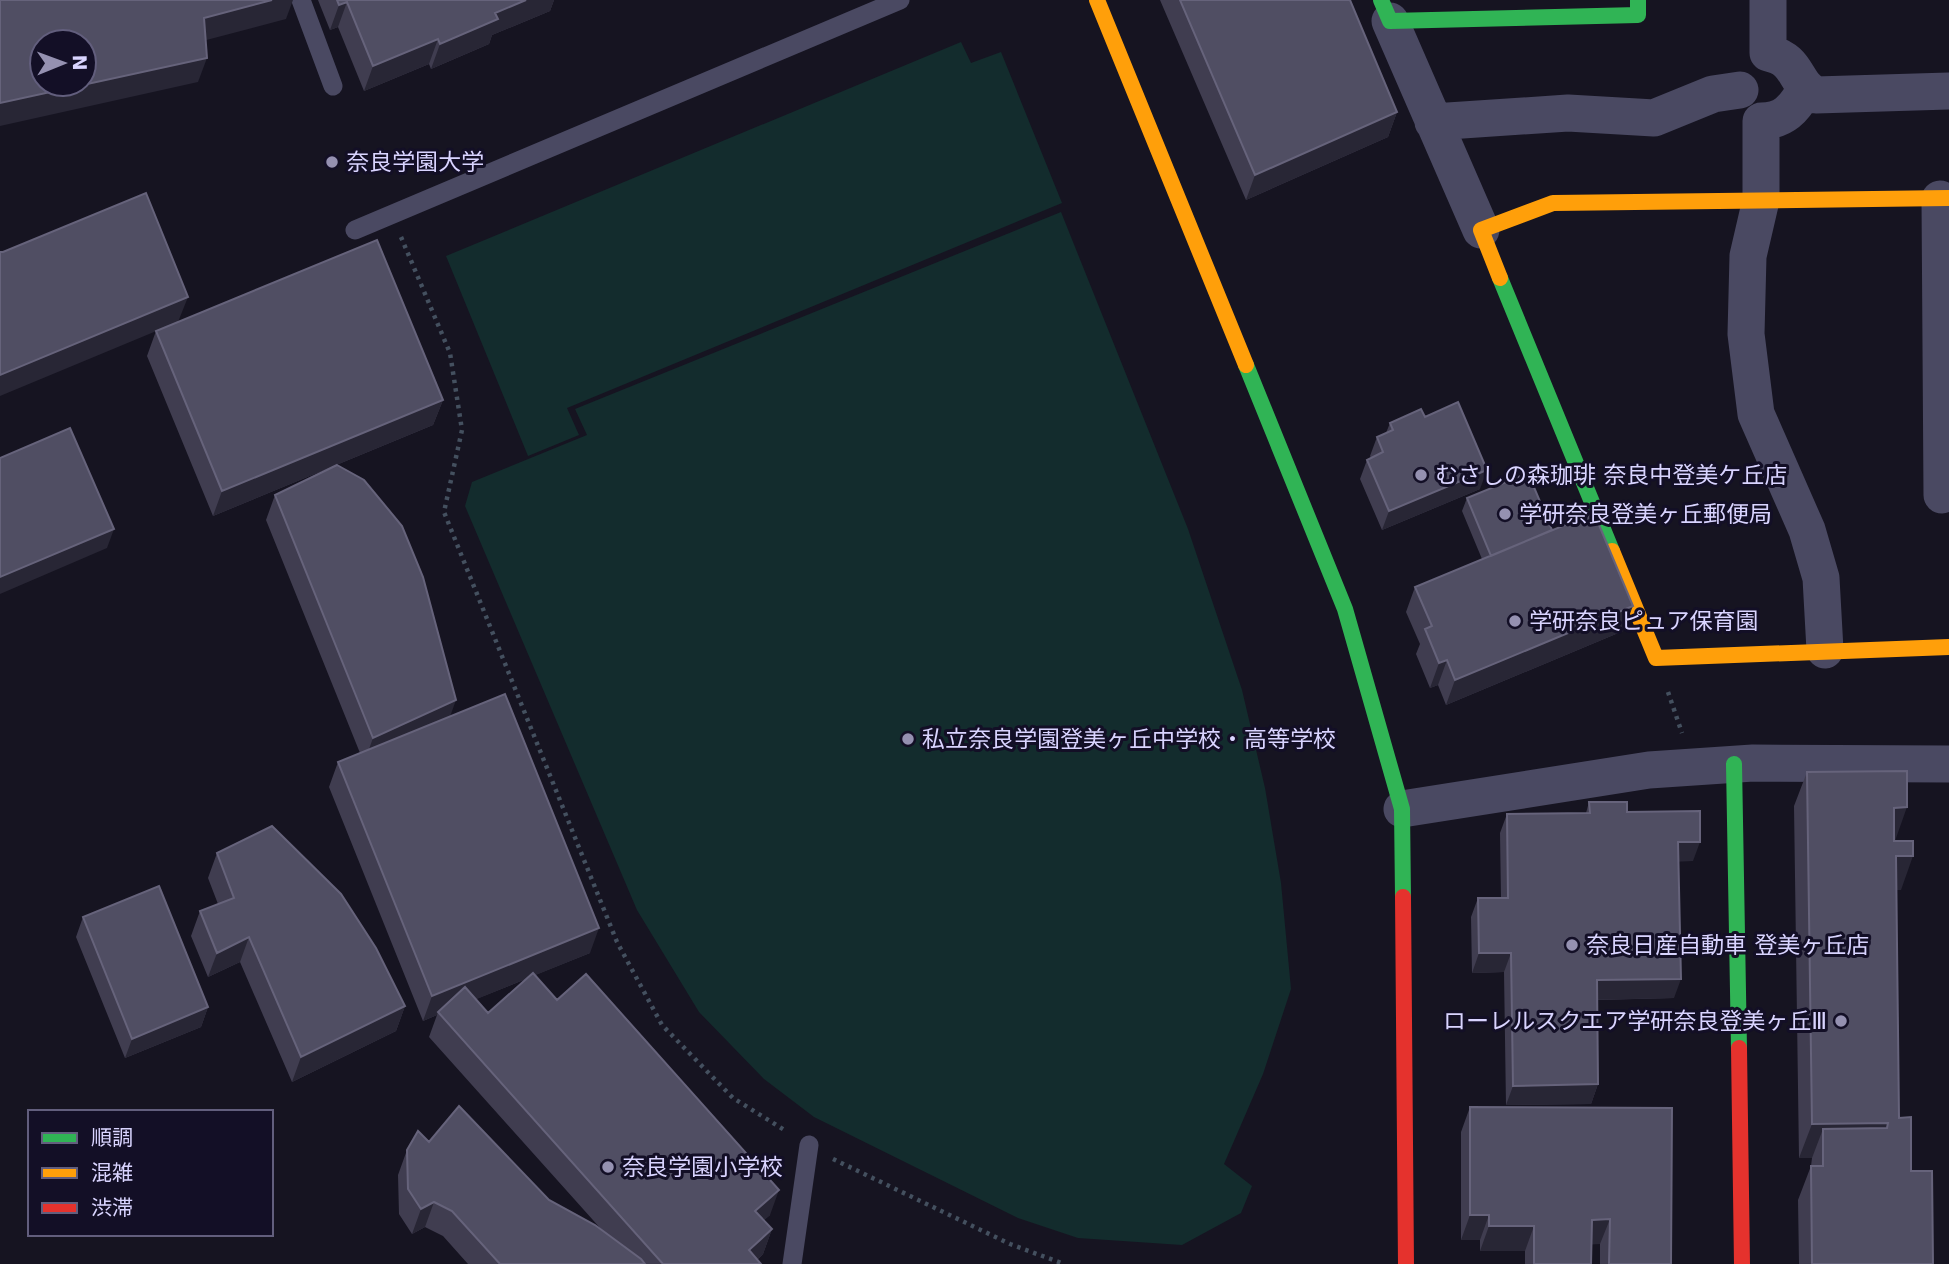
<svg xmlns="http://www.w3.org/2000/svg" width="1949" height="1264" font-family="'DejaVu Sans','Noto Sans JP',sans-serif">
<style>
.green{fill:#132c2d}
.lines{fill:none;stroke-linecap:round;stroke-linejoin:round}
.path{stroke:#44505f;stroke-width:4.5;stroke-dasharray:3.5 5;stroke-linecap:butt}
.lane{stroke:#4a4962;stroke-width:19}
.street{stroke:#4a4962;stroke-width:37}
.fast{stroke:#30b455;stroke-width:16}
.slow{stroke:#ff9f0a;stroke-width:16}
.jam{stroke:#e5322d;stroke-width:16}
.wall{fill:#403d50;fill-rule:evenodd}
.shaded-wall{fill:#282635}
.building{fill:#504e63;stroke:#66637b;stroke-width:2;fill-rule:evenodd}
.poi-dot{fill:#9591b1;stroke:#130f26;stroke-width:2.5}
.labels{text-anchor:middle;stroke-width:6;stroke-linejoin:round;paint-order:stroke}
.poi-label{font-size:23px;fill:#d9d4ff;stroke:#130f26;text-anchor:start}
</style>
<rect width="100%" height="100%" fill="#161421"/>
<path class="green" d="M 961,42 L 971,63 L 1001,52 L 1062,203 L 567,408 L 579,435 L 528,456 L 446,256 Z
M 1061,212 L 1188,529 L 1242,690 L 1265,788 L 1281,883 L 1291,989 L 1263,1074 L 1224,1164 L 1252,1186 L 1241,1213 L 1182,1245 L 1078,1238 L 1018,1218 L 814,1117 L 764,1079 L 699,1012 L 637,910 L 465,506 L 472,482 L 587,435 L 575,409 Z"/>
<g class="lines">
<path class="path" d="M 401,237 L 450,353 L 462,430 L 444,512 L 617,942 L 662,1025 L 733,1098 L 786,1131
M 1668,692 L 1682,733
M 833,1159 L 1010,1244 L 1064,1264"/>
<path class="lane" d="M 301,0 L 333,86
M 355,230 L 900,0
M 792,1264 L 809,1145"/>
<path class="street" d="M 1768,0 L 1768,53 C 1800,60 1793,83 1816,95 L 1949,91
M 1390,21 L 1481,230
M 1805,90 C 1794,109 1784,121 1761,121 L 1761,200 L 1748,256 L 1746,334 L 1756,414 L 1807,530 L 1821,578 L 1825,650
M 1433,122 L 1568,113 L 1654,118 L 1713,94 L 1740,90
M 1940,199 L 1942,495
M 1402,809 L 1649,770 L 1753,763 L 1949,764"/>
<path class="fast" d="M 1381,0 L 1390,21 L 1638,15 L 1638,0
M 1500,278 L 1612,551
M 1246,365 L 1345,609 L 1402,809 L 1403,897
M 1734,764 L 1739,1048"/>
<path class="slow" d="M 1097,0 L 1246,365
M 1500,278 L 1481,230 L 1553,203 L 1949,198
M 1612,551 L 1656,658 L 1949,647"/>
<path class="jam" d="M 1403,897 L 1406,1264
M 1739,1048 L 1742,1264"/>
</g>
<path class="wall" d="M 318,0 L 554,0 L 550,11 L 492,35 L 489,44 L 431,69 L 429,64 L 364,91 L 338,27 L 330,30 Z
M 1160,0 L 1350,0 L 1397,112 L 1388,137 L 1246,200 Z
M 156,331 L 443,400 L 433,425 L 213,516 L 147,356 Z
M 1425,417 L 1480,489 L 1382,530 L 1360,479 L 1367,460 L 1371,458 L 1370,456 L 1377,437 L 1386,433 L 1390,423 Z
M 275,495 L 450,716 L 590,953 L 535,975 L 557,1000 L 770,1215 L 764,1220 L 772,1229 L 763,1254 L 757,1260 L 761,1264 L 468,1264 L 443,1236 L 425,1227 L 412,1234 L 399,1214 L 398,1175 L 407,1150 L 429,1142 L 549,1200 L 601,1229 L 429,1037 L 437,1015 L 423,1021 L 329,787 L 338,762 L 360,753 L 266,520 ZM 526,979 L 488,1013 L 476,999 Z
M 1467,498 L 1552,530 L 1623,631 L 1446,705 L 1438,685 L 1430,688 L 1416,654 L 1420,644 L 1406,612 L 1415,587 L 1482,559 L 1462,511 Z
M 1807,772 L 1895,841 L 1901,890 L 1896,890 L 1899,1118 L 1933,1264 L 1799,1264 L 1798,1200 L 1811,1166 L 1812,1158 L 1799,1158 L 1794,806 Z
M 1589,802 L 1627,812 L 1693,861 L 1679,861 L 1674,998 L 1597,1000 L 1598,1084 L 1591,1104 L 1506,1105 L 1504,972 L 1472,973 L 1471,917 L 1478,898 L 1501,898 L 1500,833 L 1507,814 L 1586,813 Z
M 217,853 L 405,1006 L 396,1031 L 292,1082 L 240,962 L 208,977 L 191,936 L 200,911 L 218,904 L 208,878 Z
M 83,917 L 208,1007 L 201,1027 L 125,1058 L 76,937 Z
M 1470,1107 L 1671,1264 L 1600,1264 L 1600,1244 L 1591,1244 L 1591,1264 L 1525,1264 L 1525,1251 L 1480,1251 L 1480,1240 L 1461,1240 L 1461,1132 Z"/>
<path class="shaded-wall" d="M 272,0 L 293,0 L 286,19 L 195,43 L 204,18 Z
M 526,0 L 554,0 L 550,11 L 492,35 L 489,44 L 431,69 L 440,44 L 495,13 Z
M 347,2 L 338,27 L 330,30 L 339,5 Z
M 438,39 L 429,64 L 364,91 L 373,66 Z
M 207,58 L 198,82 L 0,126 L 0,103 Z
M 1397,112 L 1388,137 L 1246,200 L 1255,175 Z
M 188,297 L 178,322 L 0,396 L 0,375 Z
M 443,400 L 433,425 L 213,516 L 222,491 Z
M 1487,470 L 1480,489 L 1382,530 L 1389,511 Z
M 114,529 L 107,548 L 0,594 L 0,577 Z
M 1633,606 L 1623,631 L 1446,705 L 1455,680 Z
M 1447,660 L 1438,685 L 1430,688 L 1439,663 Z
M 456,700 L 447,725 L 364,763 L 373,738 Z
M 1907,807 L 1895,841 L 1894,808 Z
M 1678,842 L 1700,842 L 1693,861 L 1671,862 Z
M 1896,856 L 1913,856 L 1901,890 L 1883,890 Z
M 599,928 L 590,953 L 440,1014 L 438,1012 L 437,1015 L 423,1021 L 432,996 Z
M 249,937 L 240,962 L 208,977 L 217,953 Z
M 1479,953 L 1511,953 L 1504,972 L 1472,973 Z
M 1681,979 L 1674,998 L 1589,1000 L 1597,980 Z
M 405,1006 L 396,1031 L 292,1082 L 301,1057 Z
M 208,1007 L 201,1027 L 125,1058 L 132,1039 Z
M 1598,1084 L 1591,1104 L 1506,1105 L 1513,1086 Z
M 1888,1123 L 1875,1157 L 1823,1129 L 1812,1158 L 1799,1158 L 1812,1124 Z
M 779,1190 L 770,1215 L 746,1236 L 755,1211 Z
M 434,1202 L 425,1227 L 412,1234 L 421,1209 Z
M 1470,1215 L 1489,1215 L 1480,1240 L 1461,1240 Z
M 1610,1219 L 1600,1244 L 1583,1245 L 1592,1220 Z
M 1489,1226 L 1534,1226 L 1525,1251 L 1480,1251 Z
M 772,1229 L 763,1254 L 752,1264 L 749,1250 Z"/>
<path class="building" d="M 0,0 L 272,0 L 204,18 L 207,58 L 0,103 ZM 42,42 L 84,42 L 84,84 L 42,84 Z
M 337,0 L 526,0 L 495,13 L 498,19 L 440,44 L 438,39 L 373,66 L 347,2 L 339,5 Z
M 1180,0 L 1350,0 L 1397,112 L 1255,175 Z
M 146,193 L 188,297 L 0,375 L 0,252 L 3,252 Z
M 377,240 L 443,400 L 222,491 L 156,331 Z
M 1458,402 L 1487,470 L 1389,511 L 1367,460 L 1383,452 L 1377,437 L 1393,430 L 1390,423 L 1421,409 L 1425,417 Z
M 70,428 L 114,529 L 0,577 L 0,458 Z
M 337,465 L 364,480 L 402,526 L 423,577 L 456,700 L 373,738 L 275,495 Z
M 1528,473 L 1552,530 L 1491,556 L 1467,498 Z
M 1594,513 L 1633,606 L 1455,680 L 1447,660 L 1439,663 L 1425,629 L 1432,626 L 1415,587 Z
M 505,694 L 599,928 L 432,996 L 338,762 Z
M 1907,771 L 1907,807 L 1894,808 L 1894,841 L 1913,841 L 1913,856 L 1896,856 L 1899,1118 L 1911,1117 L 1911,1171 L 1932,1171 L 1933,1264 L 1812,1264 L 1811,1166 L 1823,1166 L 1823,1129 L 1887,1128 L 1888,1123 L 1812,1124 L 1807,772 Z
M 1589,802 L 1627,802 L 1627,812 L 1700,811 L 1700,842 L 1678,842 L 1681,979 L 1597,980 L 1598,1084 L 1513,1086 L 1511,953 L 1479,953 L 1478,898 L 1508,898 L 1507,814 L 1590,813 Z
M 272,826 L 341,894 L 376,948 L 405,1006 L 301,1057 L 249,937 L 217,953 L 200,911 L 234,898 L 217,853 Z
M 159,886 L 208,1007 L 132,1039 L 83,917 Z
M 533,973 L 557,1000 L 586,974 L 779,1190 L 755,1211 L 772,1229 L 749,1250 L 761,1264 L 663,1264 L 438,1012 L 465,987 L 488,1013 Z
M 459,1106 L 549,1200 L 595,1225 L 641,1259 L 645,1264 L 500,1264 L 452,1211 L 434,1202 L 421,1209 L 408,1189 L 407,1150 L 418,1131 L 429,1142 Z
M 1470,1107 L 1672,1108 L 1671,1264 L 1609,1264 L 1610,1219 L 1592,1220 L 1591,1264 L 1534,1264 L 1534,1226 L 1489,1226 L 1489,1215 L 1470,1215 Z"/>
<g class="poi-dot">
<circle cx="332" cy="162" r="7"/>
<circle cx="1421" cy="475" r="7"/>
<circle cx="1505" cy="514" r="7"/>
<circle cx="1515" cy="621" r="7"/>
<circle cx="908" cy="739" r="7"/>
<circle cx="1572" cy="945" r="7"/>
<circle cx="1841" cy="1021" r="7"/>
<circle cx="608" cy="1167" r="7"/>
</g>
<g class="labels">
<g class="poi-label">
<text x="346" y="170">奈良学園大学</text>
<text x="1435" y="483">むさしの森珈琲 奈良中登美ケ丘店</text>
<text x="1519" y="522">学研奈良登美ヶ丘郵便局</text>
<text x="1529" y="629">学研奈良ピュア保育園</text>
<text x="922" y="747">私立奈良学園登美ヶ丘中学校・高等学校</text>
<text x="1586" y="953">奈良日産自動車 登美ヶ丘店</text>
<text x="1827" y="1029" text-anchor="end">ローレルスクエア学研奈良登美ヶ丘Ⅲ</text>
<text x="622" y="1175">奈良学園小学校</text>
</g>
</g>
<rect x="28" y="1110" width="245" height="126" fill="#130f26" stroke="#625e7d" stroke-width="2"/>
<rect x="42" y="1133" width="35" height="10" fill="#30b455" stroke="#625e7d" stroke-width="2"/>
<text x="91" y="1145" font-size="21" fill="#d9d4ff">順調</text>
<rect x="42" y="1168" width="35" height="10" fill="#ff9f0a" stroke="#625e7d" stroke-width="2"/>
<text x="91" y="1180" font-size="21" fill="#d9d4ff">混雑</text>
<rect x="42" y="1203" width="35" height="10" fill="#e5322d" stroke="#625e7d" stroke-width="2"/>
<text x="91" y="1215" font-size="21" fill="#d9d4ff">渋滞</text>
<g transform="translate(63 63) rotate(89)"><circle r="33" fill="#130f26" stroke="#625e7d" stroke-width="2"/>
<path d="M0-5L12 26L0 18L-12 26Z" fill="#9591b1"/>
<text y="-10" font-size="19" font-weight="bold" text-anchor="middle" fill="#d9d4ff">N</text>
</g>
</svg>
